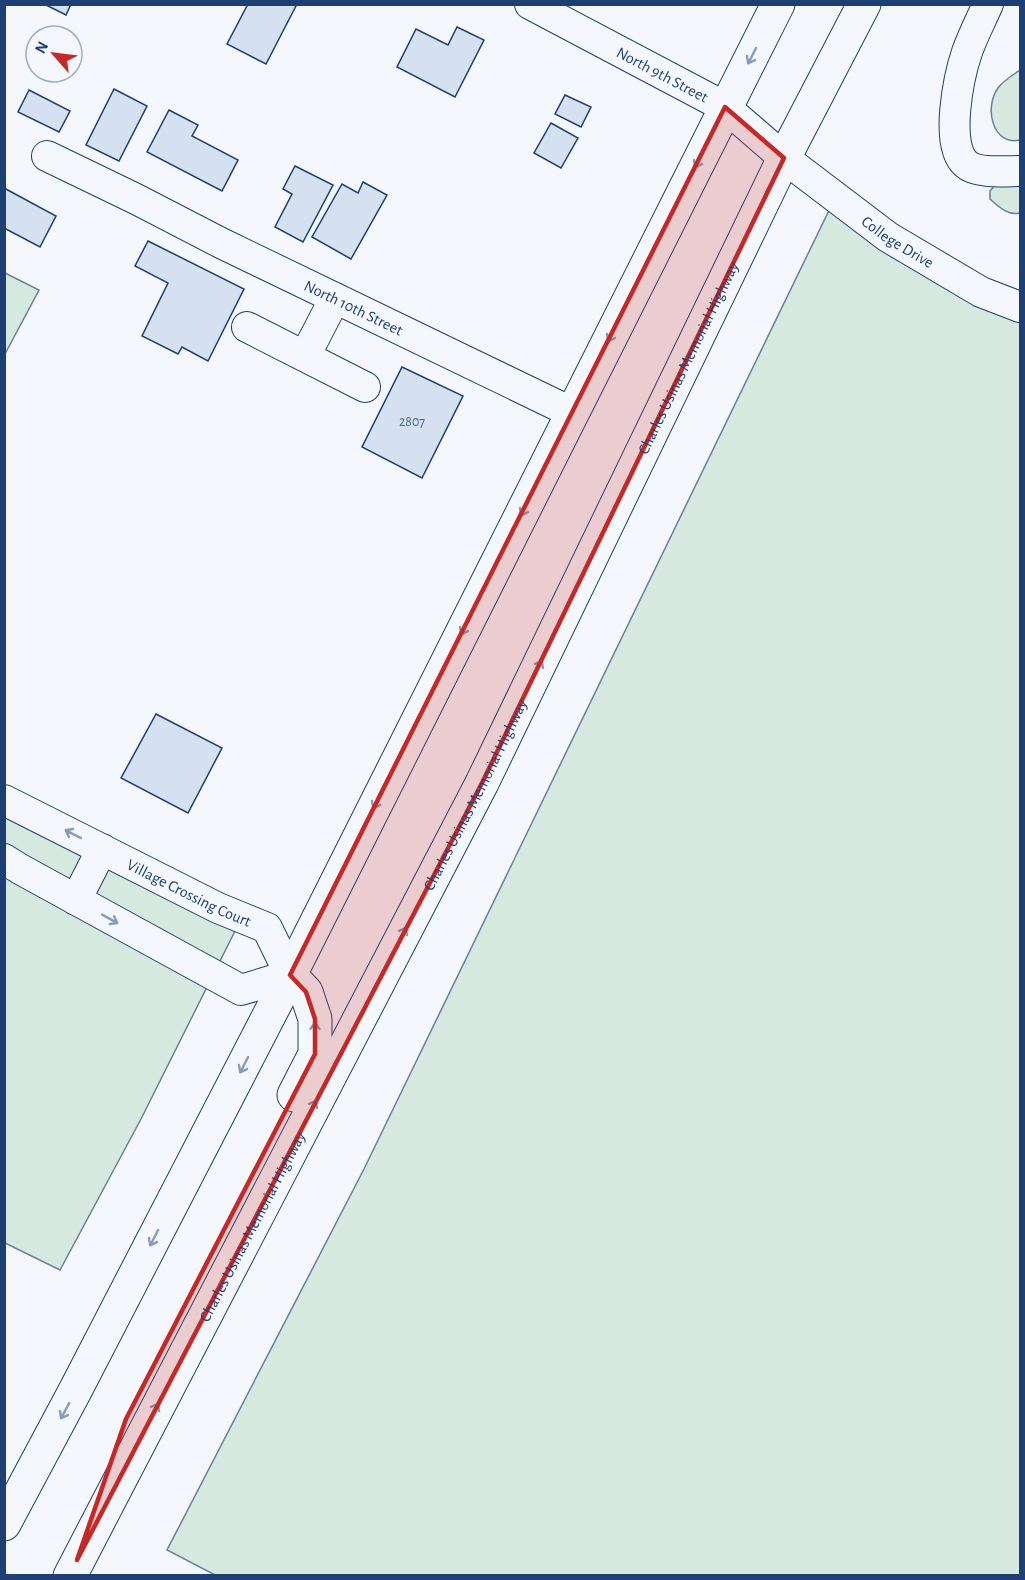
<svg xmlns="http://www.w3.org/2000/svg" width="1025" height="1580" font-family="'Alegreya Sans',sans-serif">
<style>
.green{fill:#d7e8df;stroke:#687fa3;stroke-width:1.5}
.building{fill:#d5e0f0;stroke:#1d3f73;stroke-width:1.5}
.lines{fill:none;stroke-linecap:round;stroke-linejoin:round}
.minor-casing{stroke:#1d3f73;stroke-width:32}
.highway-casing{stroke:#1d3f73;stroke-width:35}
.minor{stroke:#f4f7fb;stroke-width:30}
.highway{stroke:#f4f7fb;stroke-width:33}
.oneway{stroke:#889bb7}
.marked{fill:#c62828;fill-opacity:0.2;stroke:#c62828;stroke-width:4.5;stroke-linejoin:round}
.labels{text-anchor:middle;stroke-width:4.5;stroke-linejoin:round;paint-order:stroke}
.number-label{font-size:14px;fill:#4b6792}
.street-label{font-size:16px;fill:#1d3f73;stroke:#f4f7fb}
</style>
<rect width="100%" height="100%" fill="#f4f7fb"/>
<path class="green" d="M 1020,70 L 1020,140 C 992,146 984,107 998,88 C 1003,81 1013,75 1020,70 Z
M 995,185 L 1020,185 L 1020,213 C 1008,216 999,207 990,199 L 990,191 Z
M 836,196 L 1020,299 L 1020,1575 L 217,1576 L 167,1550 L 364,1169 Z
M 5,273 L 39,290 L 5,354 Z
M 4,816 L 235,931 L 141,1119 L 60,1270 L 5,1243 Z"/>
<path class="building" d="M 44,4 L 71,4 L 66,15 Z
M 248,4 L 297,4 L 266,64 L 227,44 Z
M 457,27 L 484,40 L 455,97 L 397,67 L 416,29 L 448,45 Z
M 114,89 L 147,106 L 119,161 L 86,145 Z
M 29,90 L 70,111 L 59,132 L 18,112 Z
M 565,95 L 591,107 L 581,127 L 555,114 Z
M 169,110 L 198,125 L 192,136 L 238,160 L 222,191 L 147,152 Z
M 551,123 L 578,138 L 561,168 L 534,153 Z
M 295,166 L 333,185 L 303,242 L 275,227 L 292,194 L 283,189 Z
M 363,182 L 387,195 L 351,259 L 312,237 L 342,184 L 358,193 Z
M 4,188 L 56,216 L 40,247 L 4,228 Z
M 148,241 L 244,289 L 208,361 L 182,347 L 178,354 L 142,336 L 168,283 L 135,266 Z
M 402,367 L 463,396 L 422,478 L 362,447 Z
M 156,714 L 222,748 L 188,813 L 121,778 Z"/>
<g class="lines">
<defs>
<g id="minor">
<path id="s1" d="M 530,4 L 725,107 L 784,158 L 888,237 L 981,292 L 1020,307"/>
<path d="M 988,4 C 981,20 973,35 967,52 C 959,76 944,145 966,164 C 977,174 1006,171 1020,171"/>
<path id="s2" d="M 47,156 L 136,199 L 221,243 L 573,413"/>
<path d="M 247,327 L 365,387"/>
<path d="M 305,356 L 335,298"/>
<path id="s3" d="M 4,800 L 218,908 L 267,928 L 290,975 L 241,990 L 20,869 L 4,859"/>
<path d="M 76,900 L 102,849"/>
</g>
<g id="highway">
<path d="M 290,975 L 306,992 L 315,1019 L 315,1054 L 294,1095"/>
<path d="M 4,1524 L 76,1389 L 290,975 L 778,4"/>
<path id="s4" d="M 70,1576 L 482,783 L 784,158 L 864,4"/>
</g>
</defs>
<use href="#minor" class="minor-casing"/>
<use href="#highway" class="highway-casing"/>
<use href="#minor" class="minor"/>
<use href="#highway" class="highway"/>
</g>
<defs><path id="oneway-shaft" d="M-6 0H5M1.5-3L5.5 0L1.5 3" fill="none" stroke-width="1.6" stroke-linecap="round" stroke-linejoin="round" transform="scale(1.5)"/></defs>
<g class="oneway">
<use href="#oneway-shaft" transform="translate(752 56) rotate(117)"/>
<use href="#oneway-shaft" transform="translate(699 160) rotate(116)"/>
<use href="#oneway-shaft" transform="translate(612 334) rotate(116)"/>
<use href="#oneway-shaft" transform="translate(525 508) rotate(117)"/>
<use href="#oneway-shaft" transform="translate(465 627) rotate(117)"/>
<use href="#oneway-shaft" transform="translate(538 668) rotate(-64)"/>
<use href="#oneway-shaft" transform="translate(377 801) rotate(117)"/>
<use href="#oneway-shaft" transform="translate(73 834) rotate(-153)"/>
<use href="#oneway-shaft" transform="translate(110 919) rotate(29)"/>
<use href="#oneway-shaft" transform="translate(402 935) rotate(-62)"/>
<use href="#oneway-shaft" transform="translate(315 1031) rotate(-90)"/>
<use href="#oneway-shaft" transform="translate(244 1065) rotate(117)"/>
<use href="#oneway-shaft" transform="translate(312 1108) rotate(-62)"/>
<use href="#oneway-shaft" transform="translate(154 1238) rotate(117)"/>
<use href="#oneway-shaft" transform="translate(65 1411) rotate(118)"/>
<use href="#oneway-shaft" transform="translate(154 1411) rotate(-62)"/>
</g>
<path class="marked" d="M 725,107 L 784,158 L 482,783 L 77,1560 L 126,1419 L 315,1054 L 315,1019 L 306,992 L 290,975 Z"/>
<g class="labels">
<g class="number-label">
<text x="412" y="426">2807</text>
</g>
<g class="street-label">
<text dy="6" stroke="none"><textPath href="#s1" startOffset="150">North 9th Street</textPath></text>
<text dy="6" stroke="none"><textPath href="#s1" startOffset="440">College Drive</textPath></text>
<text dy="6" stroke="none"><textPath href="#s2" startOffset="342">North 10th Street</textPath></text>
<text dy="6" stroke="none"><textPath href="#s4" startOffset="1366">Charles Usinas Memorial Highway</textPath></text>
<text dy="6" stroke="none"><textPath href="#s4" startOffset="880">Charles Usinas Memorial Highway</textPath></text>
<text dy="6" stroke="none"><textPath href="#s3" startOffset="207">Village Crossing Court</textPath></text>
<text dy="6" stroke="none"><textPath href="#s4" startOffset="394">Charles Usinas Memorial Highway</textPath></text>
</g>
</g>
<rect width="1025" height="1580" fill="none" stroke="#1d3f73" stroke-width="12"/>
<g transform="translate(54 54) rotate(298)"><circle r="28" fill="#f4f7fb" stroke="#9eadc5" stroke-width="1.5"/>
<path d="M0-4.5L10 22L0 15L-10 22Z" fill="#c62828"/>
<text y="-9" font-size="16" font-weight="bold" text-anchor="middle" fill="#1d3f73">N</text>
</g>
</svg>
